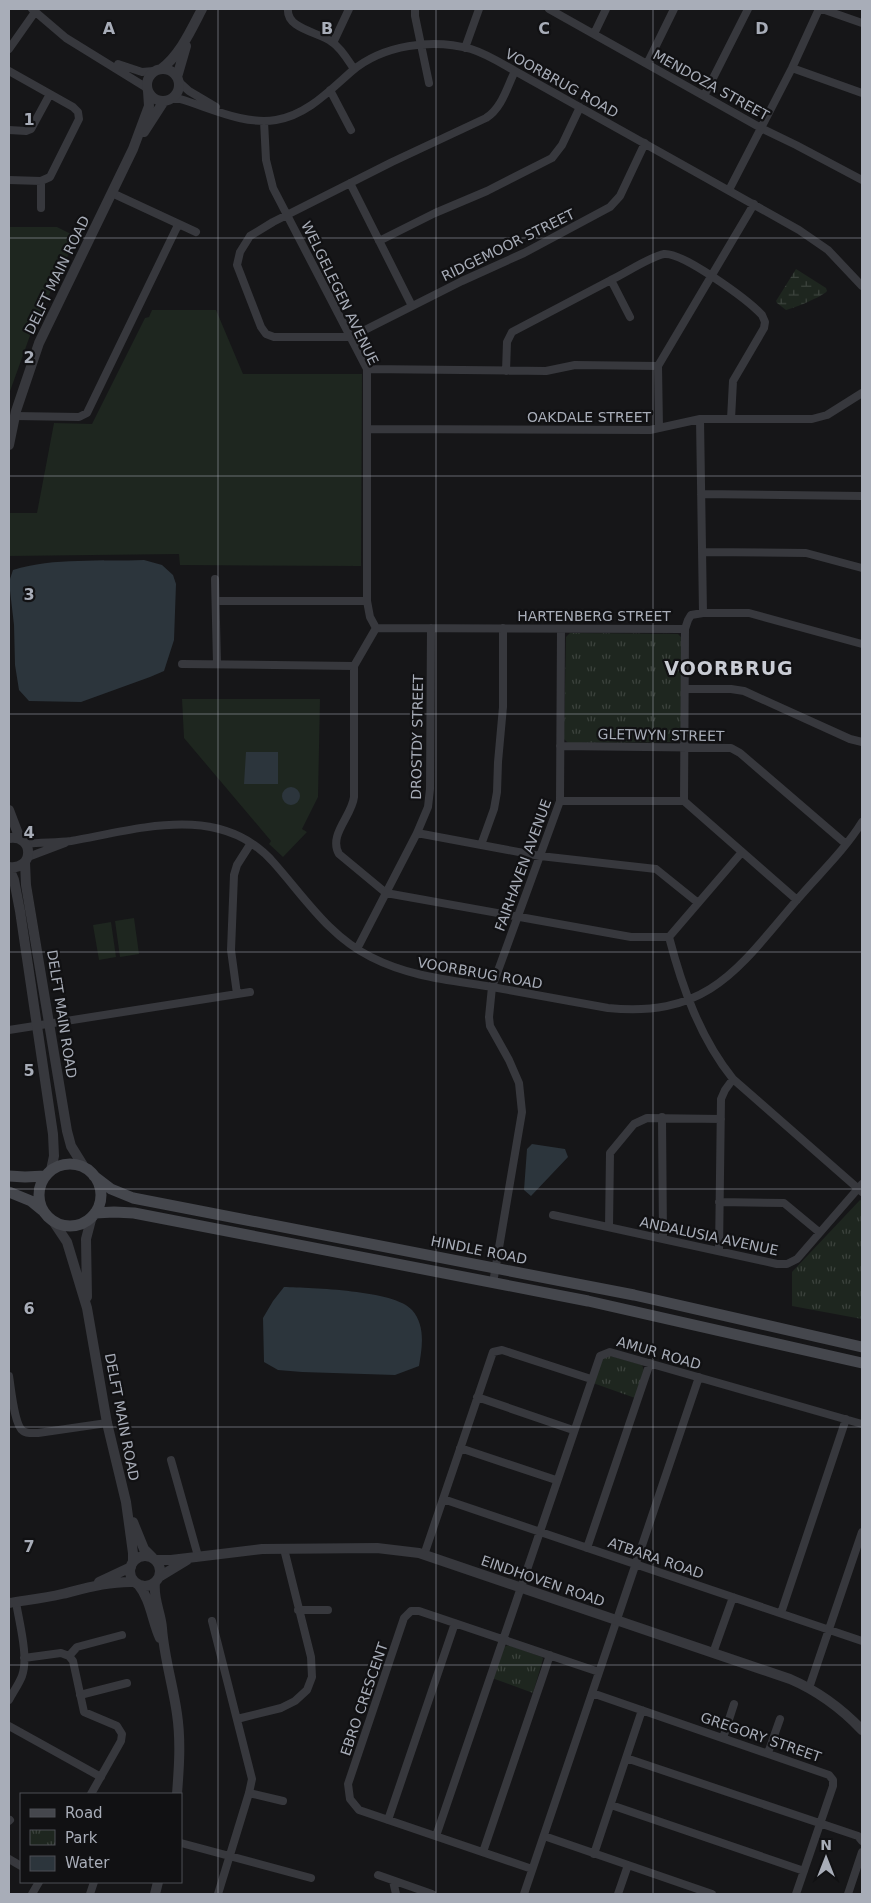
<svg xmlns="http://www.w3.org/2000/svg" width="871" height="1903" font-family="'DejaVu Sans',sans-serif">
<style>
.wetland{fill:url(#wetland-marsh)}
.park{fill:url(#park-tufts)}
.pitch{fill:#1e261f}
.water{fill:#2c353c}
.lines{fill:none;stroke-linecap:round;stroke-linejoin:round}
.minor{stroke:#37383d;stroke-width:8}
.tertiary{stroke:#37383d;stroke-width:10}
.secondary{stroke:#45474d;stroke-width:11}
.grid{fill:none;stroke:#a8adb8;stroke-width:1;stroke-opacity:0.55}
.labels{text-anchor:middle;stroke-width:4.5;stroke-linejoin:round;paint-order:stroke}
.street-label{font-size:14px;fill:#a8adb8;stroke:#111113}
.district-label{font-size:19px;font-weight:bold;letter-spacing:1px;fill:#c9ccd4;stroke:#111113}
.grid-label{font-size:16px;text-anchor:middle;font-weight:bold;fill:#a8adb8;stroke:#111113;stroke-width:4.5;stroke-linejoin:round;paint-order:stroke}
</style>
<defs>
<pattern id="wetland-marsh" width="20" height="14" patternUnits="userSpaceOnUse" patternTransform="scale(1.25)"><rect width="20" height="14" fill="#1e261f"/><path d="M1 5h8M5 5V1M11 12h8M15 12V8" fill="none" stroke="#3c433d"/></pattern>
<pattern id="park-tufts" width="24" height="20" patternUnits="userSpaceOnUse" patternTransform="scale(1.25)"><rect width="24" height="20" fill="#1e261f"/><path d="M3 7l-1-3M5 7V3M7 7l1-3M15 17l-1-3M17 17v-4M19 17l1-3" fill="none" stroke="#3c433d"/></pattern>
</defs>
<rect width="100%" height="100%" fill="#161618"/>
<path class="wetland" d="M 796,269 L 826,288 L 827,291 C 822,297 794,308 786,310 L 777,303 L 776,301 Z"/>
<path class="park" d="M 570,633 L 678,634 L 681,637 L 681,737 L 677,742 L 568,743 L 564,739 L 566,637 Z
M 860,1200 L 862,1201 L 862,1319 L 792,1306 L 792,1272 Z
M 607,1355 L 642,1365 L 644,1370 L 635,1398 L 593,1383 L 601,1359 Z
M 508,1645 L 542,1657 L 543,1659 L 533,1693 L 492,1678 L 504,1647 Z"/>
<path class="pitch" d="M 9,227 L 57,227 L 77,237 L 32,330 L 9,394 Z
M 152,310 L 216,310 L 243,374 L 362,374 L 361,566 L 180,565 L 179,554 L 9,556 L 9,513 L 37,513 L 54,423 L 92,424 L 145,318 L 149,317 Z
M 182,699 L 320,699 L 318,797 L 302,829 L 307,832 L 283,857 L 269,844 L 271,841 L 184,738 Z
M 134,918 L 139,954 L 120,957 L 115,921 Z
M 111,922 L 116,957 L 99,960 L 93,925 Z"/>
<path class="water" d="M 144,560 L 162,565 L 173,575 L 176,584 L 174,640 L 164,671 L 150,677 L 81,702 L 29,701 L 19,690 L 15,665 L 14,625 L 9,582 L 13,570 C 54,557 102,562 144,560 Z
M 246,752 L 278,752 L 278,784 L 244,784 Z
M282 796a9 9 0 1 1 18 0a9 9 0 1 1-18 0Z
M 532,1144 L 565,1149 L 568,1157 L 531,1196 L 524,1190 L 527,1149 Z
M 284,1287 C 311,1288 395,1290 412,1310 C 426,1326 422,1348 419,1366 L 395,1375 L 302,1372 L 278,1370 L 264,1362 L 263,1318 L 273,1301 Z"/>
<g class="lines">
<path class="minor" d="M 32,9 L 66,38 L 147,88
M 288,9 C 286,29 319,32 332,42 C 341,48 348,60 354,69
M 415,9 L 415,16 L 429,83
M 549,9 L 761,128 L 796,145 L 862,180
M 822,9 L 862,23
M 594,34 L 606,9
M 333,43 L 349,9
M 465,48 L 479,9
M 9,49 L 35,12
M 118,64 L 142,72 L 154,71
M 647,64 L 674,9
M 792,68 L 862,93
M 9,71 L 73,107 L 78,112 L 79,119 L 50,177 L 41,181 L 9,180
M 515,71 C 507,87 502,108 486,118 L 392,162 L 273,222 L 250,236 L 240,252 L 237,265 L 261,327 L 266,334 L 274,337 L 351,337 L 462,281 L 524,253 L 610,207 L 620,196 L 645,143
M 179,82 L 189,91 L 216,107
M 330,90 L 351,130
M 704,96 L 748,9
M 170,99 L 180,99 C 211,108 243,125 276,120 C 307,115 329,91 352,71 C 383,45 432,38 471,49 C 487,54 501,63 515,71 L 799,230 L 828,250 L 862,286
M 264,121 L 266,160 L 273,188 L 367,369 L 367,601 L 370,617 L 376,628
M 9,130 L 26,131 L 31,129 L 50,94
M 350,183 L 412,306
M 729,190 L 792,68 L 819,9
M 112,193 L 196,232
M 41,208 L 41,181
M 379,241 L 435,213 L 487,191 L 552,158 L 562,145 L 580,107
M 611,280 C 624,274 651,256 664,254 C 683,252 748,300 762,315 L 765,322 L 764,328 L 733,381 L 731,419
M 367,369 L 546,371 L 575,365 L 658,366
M 506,371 L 507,342 L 512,332 L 611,280 L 630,317
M 15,416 L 79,417 L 87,413 L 178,225
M 700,419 L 703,613
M 659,428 L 658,366 L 754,204
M 367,429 L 650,430 L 700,419 L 812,419 L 827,415 L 862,393
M 701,494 L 862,496
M 702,552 L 806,553 L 862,568
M 215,579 L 217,664
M 216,601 L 367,601
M 376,628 L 354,666 L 354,797 C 352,816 328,835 339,854 L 386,893 L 631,937 L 669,937
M 376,628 L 685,629
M 182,664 L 354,666
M 685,689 L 731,689 L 744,691 L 850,739 L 862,742
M 560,746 L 731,748 L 740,753 L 846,844
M 560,801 L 684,801 L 797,900
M 684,801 L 685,629 L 688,620 L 691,615 L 703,613 L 749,613 L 862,644
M 417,833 L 540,856 L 656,869 L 697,902
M 26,844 C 41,842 56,843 71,841 C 139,829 221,802 274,863 C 305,898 329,936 371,957 C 410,977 450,980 492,987 C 531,994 569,1001 608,1008 C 708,1018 738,969 796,901 C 818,875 844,851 862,822
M 481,845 L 494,809 L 497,792 L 498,762 L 503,707 L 503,628
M 28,857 L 65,843
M 669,937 C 682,987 700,1038 733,1079 L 862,1192
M 669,937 L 742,852
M 357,949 L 417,833 L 428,807 L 430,789 L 431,628
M 237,994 L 231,950 L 234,875 L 237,865 L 251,843
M 9,1030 L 250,992
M 662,1117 L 663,1238
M 719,1202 L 784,1203 L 819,1232
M 553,1215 L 777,1264 L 787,1264 L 797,1259 L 862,1184
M 609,1227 L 610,1153 L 634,1124 L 647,1118 L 721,1119
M 719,1251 L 721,1099 L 725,1090 L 733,1079
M 493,1283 L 522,1112 L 519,1083 L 509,1060 L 490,1026 L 489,1017 L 492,987 L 560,801 L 561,629
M 9,1376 C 11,1387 14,1425 23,1431 C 27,1434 33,1433 38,1433 L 107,1423
M 477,1397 L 573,1430
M 460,1448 L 556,1480
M 171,1460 L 198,1556
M 443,1499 L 862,1641
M 587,1548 L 650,1363
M 424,1555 L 493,1352 L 502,1350 L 591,1379
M 298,1610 L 328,1610
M 781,1613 L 846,1419
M 212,1621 L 252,1779 L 249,1793 L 218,1894
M 713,1653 L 733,1597
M 69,1656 L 73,1661 L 84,1712 L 117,1726 L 122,1734 L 121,1741 L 91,1794
M 69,1656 L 77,1647 L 122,1635
M 24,1658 L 61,1653 L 69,1656
M 809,1688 L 862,1532
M 592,1693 L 829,1775 L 833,1780 L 833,1786 L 796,1894
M 80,1695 L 127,1683
M 9,1700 C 13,1692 19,1684 22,1676 C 29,1657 19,1622 16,1602
M 237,1719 L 281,1708 L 295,1701 L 307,1690 L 312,1677 L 311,1657 L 284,1549
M 9,1726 L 101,1777
M 723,1738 L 734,1704
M 768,1753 L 780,1719
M 626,1758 L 858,1836 L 862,1841
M 249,1793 L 283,1801
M 611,1805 L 804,1871
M 388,1820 L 455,1623
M 9,1821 L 10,1820
M 436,1836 L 600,1356 L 610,1352 L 862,1424
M 544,1836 L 712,1894
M 181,1843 L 311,1878
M 483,1852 L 550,1655
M 594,1854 L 642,1710
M 9,1859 L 21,1866
M 532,1869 L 359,1810 L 350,1799 L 348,1784 L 404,1618 L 411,1611 L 419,1611 L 599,1672
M 378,1875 L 432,1894
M 393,1881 L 396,1894
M 32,1894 L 39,1882
M 90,1894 L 94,1882
M 524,1894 L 699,1377
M 618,1894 L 628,1865
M 848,1894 L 862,1852"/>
<path class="tertiary" d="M147 85a16 16 0 1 1 32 0a16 16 0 1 1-32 0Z
M 161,69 C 180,55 191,30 202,9
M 177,77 L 186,46
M 144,132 L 164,101
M 9,445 L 16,411 L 39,343 L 133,149 L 149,106 L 148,91
M 9,810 L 20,839
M 9,838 C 35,834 34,871 9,867
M 25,862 L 26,885 L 67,1131 L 71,1146 L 84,1167
M 9,868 L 14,880 L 20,911 L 53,1134 L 54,1156 L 51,1170
M 53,1221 L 67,1242 L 87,1308 L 107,1423 L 126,1502 L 133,1553 L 133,1562
M 87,1297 L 86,1239 L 92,1216
M 133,1522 L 144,1549 L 152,1557
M130 1571a15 15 0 1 1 30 0a15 15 0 1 1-30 0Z
M 156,1560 L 171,1560 L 262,1549 L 377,1548 L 419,1553 L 790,1679 C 818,1691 841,1708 862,1730
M 159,1577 L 187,1560
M 99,1582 L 131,1567
M 155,1583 C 153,1599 161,1613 162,1628 C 164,1657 173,1685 177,1714 C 181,1741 179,1768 177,1794
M 138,1584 C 151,1600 152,1621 160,1638
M 9,1603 C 27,1600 45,1598 62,1594 C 86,1588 110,1581 135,1582
M 155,1894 L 158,1882"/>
<path class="secondary" d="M39 1195a31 31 0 1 1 62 0a31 31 0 1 1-62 0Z
M 9,1176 L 25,1177 L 45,1176
M 94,1176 L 111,1189 L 133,1198 L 634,1295 L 862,1347
M 9,1192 L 31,1201 L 42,1210
M 95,1213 L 114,1212 L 134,1213 L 588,1301 L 862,1363"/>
</g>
<path class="grid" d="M 218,9 L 218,1894M 436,9 L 436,1894M 653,9 L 653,1894M 9,238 L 862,238M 9,476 L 862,476M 9,714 L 862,714M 9,952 L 862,952M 9,1189 L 862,1189M 9,1427 L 862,1427M 9,1665 L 862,1665"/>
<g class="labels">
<g class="street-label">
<text transform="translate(562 83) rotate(29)" y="5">VOORBRUG ROAD</text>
<text transform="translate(711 85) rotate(29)" y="5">MENDOZA STREET</text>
<text transform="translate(508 245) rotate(-26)" y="5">RIDGEMOOR STREET</text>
<text transform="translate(57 275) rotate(-64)" y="5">DELFT MAIN ROAD</text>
<text transform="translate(340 293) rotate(64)" y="5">WELGELEGEN AVENUE</text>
<text x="589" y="422">OAKDALE STREET</text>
<text x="594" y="621">HARTENBERG STREET</text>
<text transform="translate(661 735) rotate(1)" y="5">GLETWYN STREET</text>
<text transform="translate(417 737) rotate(-89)" y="5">DROSTDY STREET</text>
<text transform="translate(523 865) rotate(-70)" y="5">FAIRHAVEN AVENUE</text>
<text transform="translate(480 973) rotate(10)" y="5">VOORBRUG ROAD</text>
<text transform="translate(62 1014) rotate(81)" y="5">DELFT MAIN ROAD</text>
<text transform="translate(709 1236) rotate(12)" y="5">ANDALUSIA AVENUE</text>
<text transform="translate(479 1250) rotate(11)" y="5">HINDLE ROAD</text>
<text transform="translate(659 1353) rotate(16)" y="5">AMUR ROAD</text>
<text transform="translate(122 1417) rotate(79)" y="5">DELFT MAIN ROAD</text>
<text transform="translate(656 1558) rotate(19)" y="5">ATBARA ROAD</text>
<text transform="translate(543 1581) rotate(19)" y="5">EINDHOVEN ROAD</text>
<text transform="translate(364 1699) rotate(-71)" y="5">EBRO CRESCENT</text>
<text transform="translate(761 1737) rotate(19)" y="5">GREGORY STREET</text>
</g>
<g class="district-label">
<text x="729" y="675">VOORBRUG</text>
</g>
</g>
<g class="grid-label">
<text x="109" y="34">A</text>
<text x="327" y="34">B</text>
<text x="544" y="34">C</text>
<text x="762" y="34">D</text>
<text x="29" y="125">1</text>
<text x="29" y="363">2</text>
<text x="29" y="600">3</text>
<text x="29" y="838">4</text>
<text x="29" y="1076">5</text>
<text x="29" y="1314">6</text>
<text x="29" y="1552">7</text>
</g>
<rect width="871" height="1903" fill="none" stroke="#a8adb8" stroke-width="20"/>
<rect x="20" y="1793" width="162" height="90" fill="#111113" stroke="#4d4f55"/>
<rect x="30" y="1809" width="25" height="8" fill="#45474d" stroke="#4d4f55"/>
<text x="65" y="1818" font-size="15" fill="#a8adb8">Road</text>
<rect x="30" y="1830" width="25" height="15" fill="url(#park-tufts)" stroke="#4d4f55"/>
<text x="65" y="1843" font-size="15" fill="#a8adb8">Park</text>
<rect x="30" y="1856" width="25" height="15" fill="#2c353c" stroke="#4d4f55"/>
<text x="65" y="1868" font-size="15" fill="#a8adb8">Water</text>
<g transform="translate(826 1858)" stroke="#111113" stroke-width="4" paint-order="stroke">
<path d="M0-4L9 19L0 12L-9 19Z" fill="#a8adb8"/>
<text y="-8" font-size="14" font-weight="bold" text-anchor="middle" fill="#a8adb8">N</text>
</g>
</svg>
